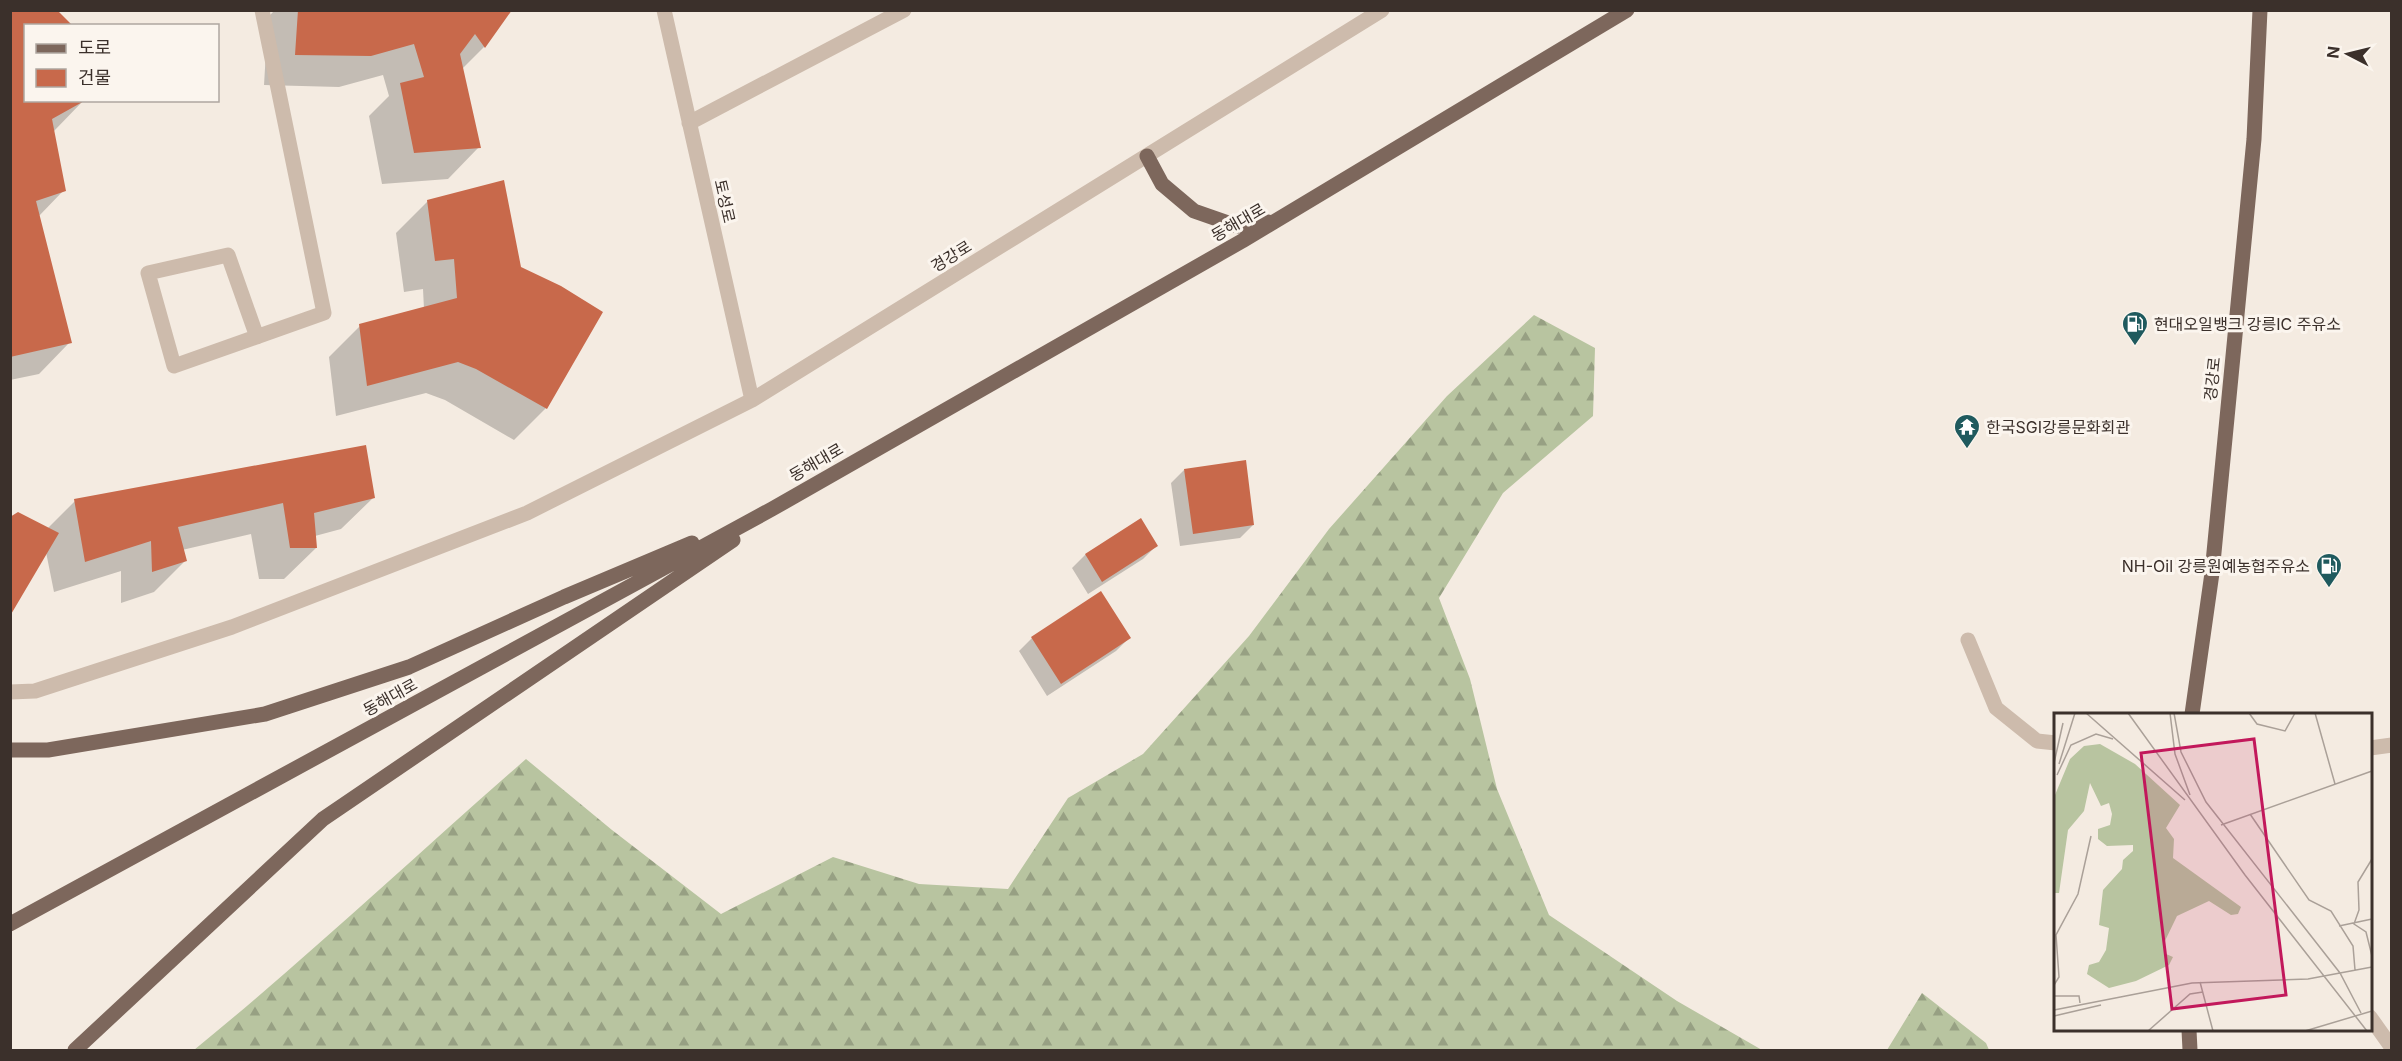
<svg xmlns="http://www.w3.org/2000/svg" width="2402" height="1061" font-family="Inter,'Noto Sans KR',sans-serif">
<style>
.forest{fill:url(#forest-firs)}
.shadow{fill:#0003}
.building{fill:#c8694b}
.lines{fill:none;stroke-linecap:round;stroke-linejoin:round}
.minor{stroke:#cdbbac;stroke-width:15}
.major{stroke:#7d675c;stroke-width:15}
.labels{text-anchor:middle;stroke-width:6;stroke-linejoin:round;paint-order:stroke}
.street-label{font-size:16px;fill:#3b302b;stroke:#fbf5ee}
.poi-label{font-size:16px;fill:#3b302b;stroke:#fbf5ee;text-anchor:start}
.inset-road{fill:none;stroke:#aaa098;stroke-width:1.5}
.view{fill:#c2185b;fill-opacity:0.15;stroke:#c2185b;stroke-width:3}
.inset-edge{fill:none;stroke:#3b302b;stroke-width:3}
</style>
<defs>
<pattern id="forest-firs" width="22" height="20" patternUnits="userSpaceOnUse" patternTransform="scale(1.5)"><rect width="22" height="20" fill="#b8c4a0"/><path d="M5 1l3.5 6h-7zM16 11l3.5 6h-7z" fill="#97a083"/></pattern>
</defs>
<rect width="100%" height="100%" fill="#f4ebe1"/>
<path class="forest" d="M 1534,315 L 1595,348 L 1593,416 L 1503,493 L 1439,598 L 1470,679 L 1497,789 L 1549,915 L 1677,1001 L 1762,1050 L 194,1050 C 308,957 415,856 526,759 L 612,830 L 721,914 L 833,857 L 919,884 L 1008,889 L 1068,798 L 1143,754 L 1249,636 L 1329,529 L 1447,396 Z
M 1922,993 L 1986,1043 L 1989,1050 L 1887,1050 Z"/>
<path class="shadow" d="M 10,10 L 55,10 L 26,26 L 26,100 L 84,100 L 53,132 L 64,190 L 38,217 L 70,342 L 39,374 L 10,380 Z
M 275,10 L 510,10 L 484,47 L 462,69 L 479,147 L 448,179 L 382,184 L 369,116 L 389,96 L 383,75 L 339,87 L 264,85 L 268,17 Z
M 428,201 L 519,268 L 601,312 L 546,408 L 514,440 L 445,400 L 426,393 L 336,416 L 329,357 L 360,326 L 424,309 L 423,289 L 404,292 L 396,233 Z
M 1184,470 L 1253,525 L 1240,538 L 1180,546 L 1171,483 Z
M 373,498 L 341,529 L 315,536 L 316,548 L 284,579 L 259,579 L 251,534 L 182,550 L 185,561 L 154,592 L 121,603 L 121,571 L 54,592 L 46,552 L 47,529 L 75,501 Z
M 1140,521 L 1156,546 L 1143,559 L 1088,594 L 1072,568 L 1085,555 Z
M 1101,594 L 1129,638 L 1116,651 L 1047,696 L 1019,651 L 1032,638 Z"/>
<path class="building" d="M 13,10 L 57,10 L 73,26 L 26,26 L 26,100 L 86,100 L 52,119 L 66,191 L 36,201 L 72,343 L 10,357 L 10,14 Z
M 298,10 L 512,10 L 485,48 L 475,34 L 460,54 L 481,148 L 414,153 L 400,83 L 424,77 L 414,44 L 371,56 L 295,55 Z
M 504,180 L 521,267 L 561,286 L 603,312 L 547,409 L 476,369 L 458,362 L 367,386 L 359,324 L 457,298 L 454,259 L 435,261 L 427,200 Z
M 366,445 L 375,498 L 314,513 L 317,548 L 290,548 L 283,503 L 178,527 L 187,561 L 152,572 L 151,541 L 85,562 L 74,499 Z
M 1246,460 L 1254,525 L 1193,534 L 1184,469 Z
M 18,512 L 59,533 L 10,616 L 10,517 Z
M 1141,518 L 1158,546 L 1102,582 L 1085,554 Z
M 1101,591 L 1131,638 L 1061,684 L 1031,637 Z"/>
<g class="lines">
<path class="minor" d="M 664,10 L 752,400
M 689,123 L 904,10
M 257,337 L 228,255 L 148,273 L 174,366 L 324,313 L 262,10
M 1968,640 L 1996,708 L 2037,741 L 2056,743
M 10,692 L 35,691 L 232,627 L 527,513 L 752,400 L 1382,10
M 2370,748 L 2392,745
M 2370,1017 L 2392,1048"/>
<path class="major" d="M 1147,156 L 1162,184 L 1194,211 L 1237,226 L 1268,222
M 2192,714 L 2212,573 L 2254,139 L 2260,10
M 10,750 L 48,750 L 265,714 L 409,667 L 564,597 L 692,543
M 10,924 L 772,509 L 1242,241 L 1627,10
M 2189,1030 L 2190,1050
M 75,1050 L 323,819 L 733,540"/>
</g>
<defs>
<symbol id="fuel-pin" viewBox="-11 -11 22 30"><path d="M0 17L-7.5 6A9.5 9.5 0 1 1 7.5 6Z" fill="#1f5a5e" stroke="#fbf5ee"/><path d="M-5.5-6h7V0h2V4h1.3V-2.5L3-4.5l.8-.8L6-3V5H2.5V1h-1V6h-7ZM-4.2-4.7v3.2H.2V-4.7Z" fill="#fff"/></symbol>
<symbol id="temple-pin" viewBox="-11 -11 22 30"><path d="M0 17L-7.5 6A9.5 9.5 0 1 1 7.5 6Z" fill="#1f5a5e" stroke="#fbf5ee"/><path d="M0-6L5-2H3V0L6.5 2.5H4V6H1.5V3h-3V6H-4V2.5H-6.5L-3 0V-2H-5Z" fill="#fff"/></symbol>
</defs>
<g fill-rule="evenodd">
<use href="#fuel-pin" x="2120" y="309" width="30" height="40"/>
<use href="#temple-pin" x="1952" y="412" width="30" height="40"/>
<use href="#fuel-pin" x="2314" y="551" width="30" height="40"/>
</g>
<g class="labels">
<g class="street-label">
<text transform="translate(725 201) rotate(77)" y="6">토성로</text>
<text transform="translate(1238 222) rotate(-30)" y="6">동해대로</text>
<text transform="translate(951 256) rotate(-32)" y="6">경강로</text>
<text transform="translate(2212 379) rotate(-84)" y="6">경강로</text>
<text transform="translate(816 462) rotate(-30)" y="6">동해대로</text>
<text transform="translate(390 697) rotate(-29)" y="6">동해대로</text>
</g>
<g class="poi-label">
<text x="2154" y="330">현대오일뱅크 강릉IC 주유소</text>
<text x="1986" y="433">한국SGI강릉문화회관</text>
<text x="2310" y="572" text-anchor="end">NH-Oil 강릉원예농협주유소</text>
</g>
</g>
<g transform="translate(2054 713)">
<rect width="318" height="318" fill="#f4ebe1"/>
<path d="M 46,31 L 81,51 L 126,92 L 112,115 L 120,126 L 119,145 L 187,194 L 184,201 L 177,202 L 155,188 L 123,203 L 109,232 L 112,241 L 119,244 L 115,252 L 82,268 L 55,275 L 33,261 L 35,252 L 45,249 L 52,237 L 55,215 L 45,212 L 49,177 L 68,156 L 69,147 L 79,138 L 79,132 L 53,133 L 44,126 L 44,116 L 56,112 L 58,101 L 55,90 L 47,93 L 36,70 L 30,98 L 14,117 L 5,180 L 0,180 L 1,82 L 16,46 L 30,33 Z" fill="#b8c4a0"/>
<path class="inset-road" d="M 32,0 L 131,87M 74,0 L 191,162 L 313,318M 116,0 L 121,41 L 136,82M 120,0 L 127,39 L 152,89 L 286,260 L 307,300M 195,0 L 203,11 L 231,18 L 241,0M 261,0 L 281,71M 0,30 L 0,0M 0,50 L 9,10M 5,51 L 21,0M 3,62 L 17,32 L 42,21 L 59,26M 196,101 L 255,187 L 277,198 L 299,233 L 301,257M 167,112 L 318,58M 318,146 L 304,169 L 305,197 L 300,211 L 312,219 L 318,243M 285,213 L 318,206M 146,269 L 159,318M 0,272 L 5,264 L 2,222 L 24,181 L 37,123M 0,283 L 25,283 L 26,290M 0,297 L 138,270 L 254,266 L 318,254M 0,303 L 47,292M 94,318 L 136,281 L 149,279M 251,318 L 318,298"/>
<path class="view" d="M 200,26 L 232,282 L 118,296 L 87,40 Z"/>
<rect width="318" height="318" class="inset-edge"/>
</g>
<rect width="2402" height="1061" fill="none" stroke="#3b302b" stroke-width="24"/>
<rect x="24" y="24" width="195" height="78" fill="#fbf5ee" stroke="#aea6a0" stroke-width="1.5"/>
<rect x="36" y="44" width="30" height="9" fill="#7d675c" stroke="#aea6a0" stroke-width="1.5"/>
<text x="78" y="54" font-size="18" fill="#3b302b">도로</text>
<rect x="36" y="69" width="30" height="18" fill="#c8694b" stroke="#aea6a0" stroke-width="1.5"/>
<text x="78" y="84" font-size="18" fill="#3b302b">건물</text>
<g transform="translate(2348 54) rotate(277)" stroke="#fbf5ee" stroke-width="4.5" paint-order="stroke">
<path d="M0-4.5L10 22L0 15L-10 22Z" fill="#3b302b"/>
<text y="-9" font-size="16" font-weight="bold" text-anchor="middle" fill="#3b302b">N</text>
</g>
</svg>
